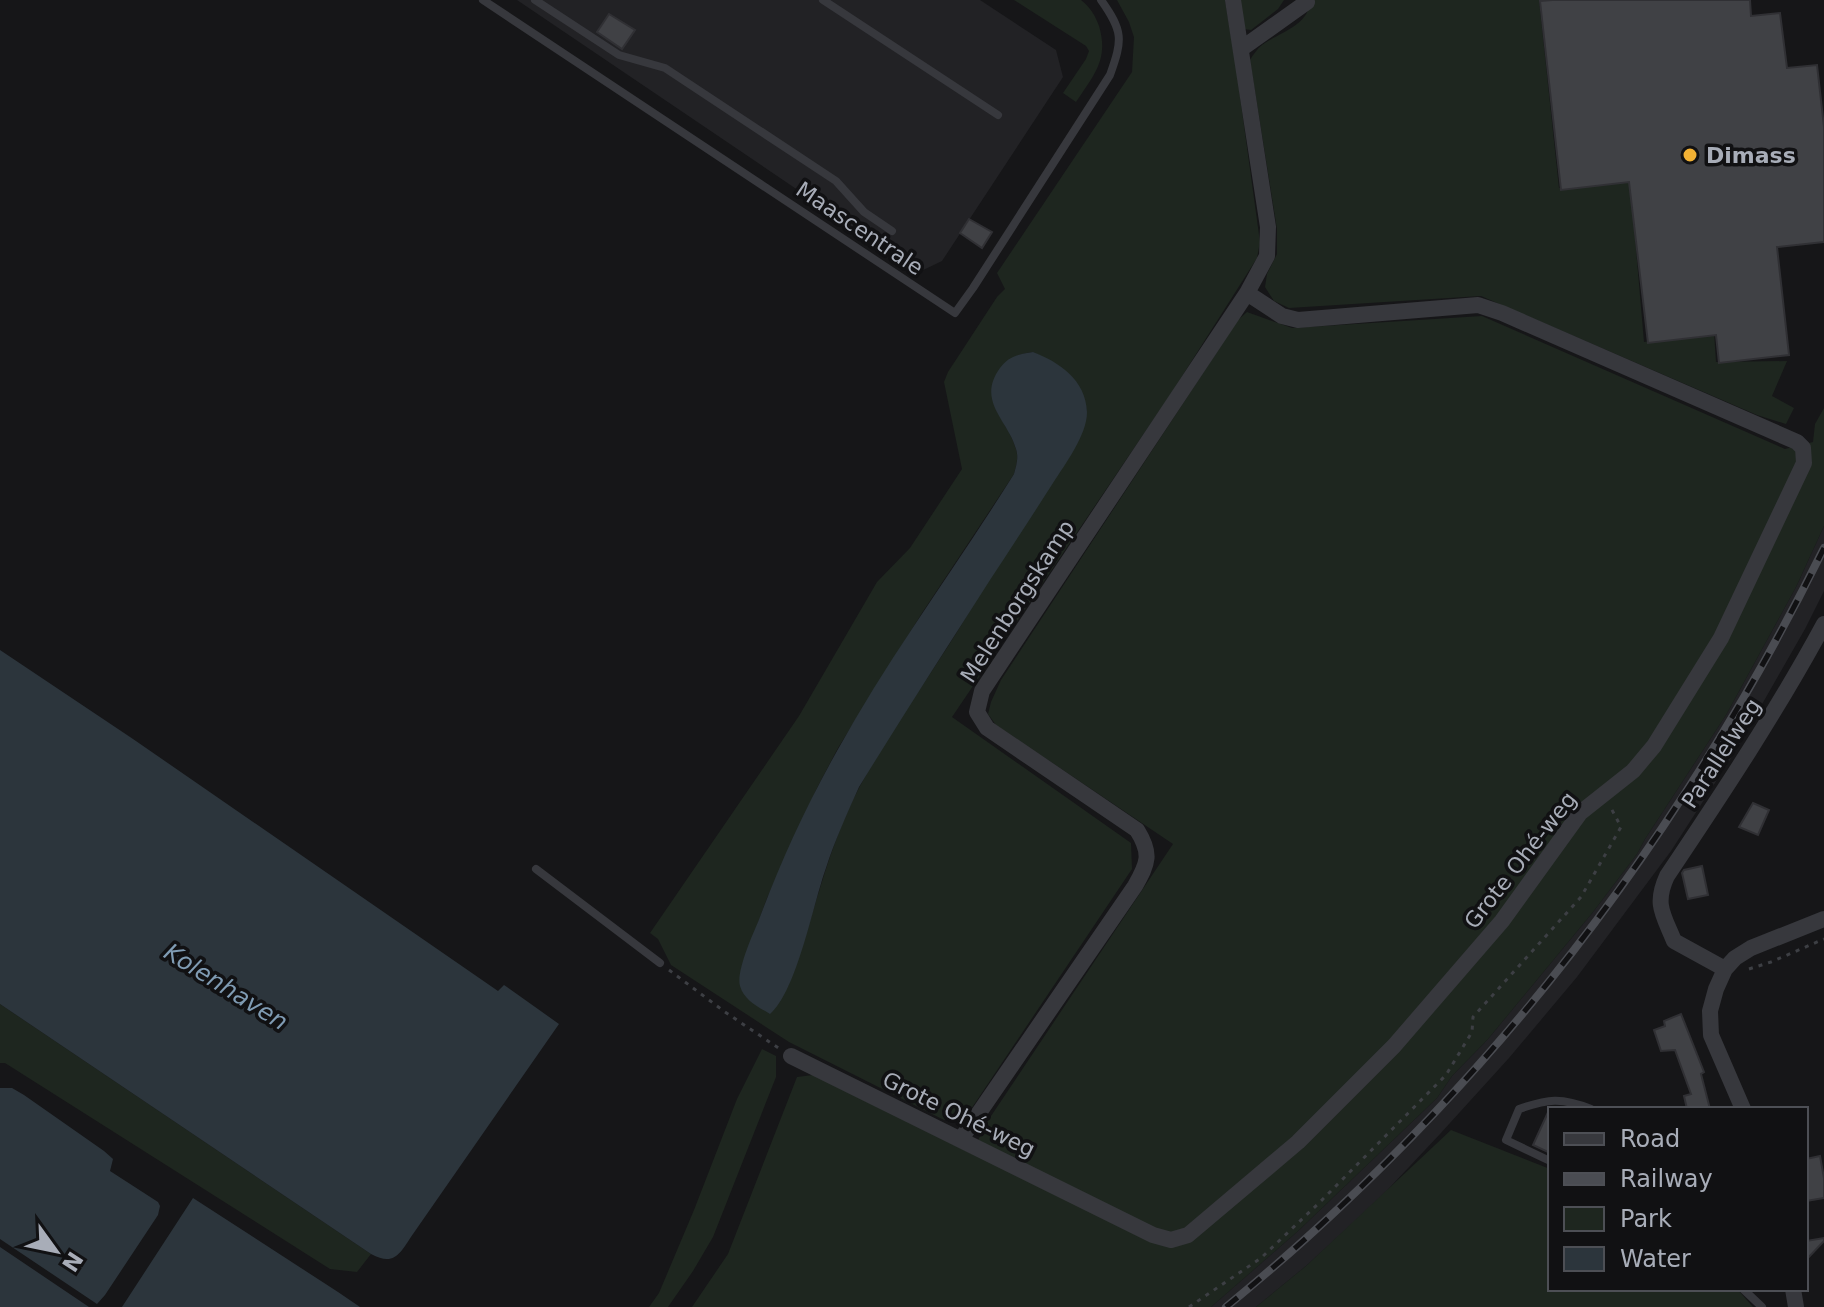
<svg xmlns="http://www.w3.org/2000/svg" width="1824" height="1307" font-family="'DejaVu Sans',sans-serif">
<style>
.built{fill:#222225}
.green{fill:#1e261f;fill-rule:evenodd}
.water{fill:#2c353c}
.building{fill:#404145;stroke:#303034;stroke-width:2}
.lines{fill:none;stroke-linecap:round;stroke-linejoin:round}
.path{stroke:#3d3f44;stroke-width:3;stroke-dasharray:4 6;stroke-linecap:butt}
.service{stroke:#37383d;stroke-width:8}
.minor{stroke:#37383d;stroke-width:16}
.rail-casing{stroke:#4a4c52;stroke-width:8}
.rail{stroke:#111113;stroke-width:5;stroke-dasharray:15;stroke-linecap:butt}
.poi-dot{fill:#f2b134;stroke:#111113;stroke-width:3}
.labels{text-anchor:middle;stroke-width:7;stroke-linejoin:round;paint-order:stroke}
.poi-label{font-size:22px;font-weight:bold;fill:#a8adb8;stroke:#111113;text-anchor:start}
.street-label{font-size:22px;fill:#a8adb8;stroke:#111113}
.water-label{font-size:24px;font-style:italic;fill:#7f9bb3;stroke:#111113}
</style>
<rect width="100%" height="100%" fill="#161618"/>
<path class="built" d="M 517,0 L 980,0 L 1056,50 L 1063,77 L 942,261 L 919,272 Z
M 1824,526 L 1824,591 L 1805,629 L 1733,755 L 1671,851 L 1577,977 L 1509,1058 L 1440,1134 L 1378,1200 L 1306,1266 L 1256,1307 L 1211,1307 L 1297,1232 L 1437,1098 L 1452,1076 L 1488,1039 L 1593,912 L 1637,854 L 1645,839 L 1726,715 L 1796,587 Z"/>
<path class="green" d="M 1014,0 L 1081,0 C 1090,7 1095,15 1099,26 C 1109,59 1094,75 1076,102 L 1063,93 L 1086,59 L 1089,51 L 1086,46 Z
M 1117,0 L 1225,0 L 1235,60 L 1260,242 L 1257,258 L 1172,392 L 952,717 L 1131,843 L 1132,869 L 965,1118 L 944,1120 L 789,1042 L 671,965 L 658,939 L 650,933 L 799,716 L 877,582 L 910,548 L 962,469 L 944,382 L 948,372 L 997,297 L 1005,289 L 997,273 L 1132,72 L 1134,37 L 1129,22 ZM 1033,352 C 1064,369 1080,374 1087,412 C 1044,485 1002,559 957,632 C 925,683 889,733 860,786 C 826,849 814,920 788,986 L 741,970 L 767,898 L 817,788 L 838,748 L 922,613 L 1014,474 C 1016,466 1019,458 1016,449 C 1008,420 977,399 1001,369 C 1011,357 1018,354 1033,352 Z
M 1240,0 L 1284,0 L 1278,9 L 1251,30 L 1244,29 Z
M 1310,0 L 1539,0 L 1559,188 L 1630,179 L 1644,342 L 1714,332 L 1716,362 L 1787,361 L 1772,396 L 1794,408 L 1786,424 L 1757,415 L 1481,296 L 1289,308 L 1274,301 L 1265,287 L 1267,274 L 1277,254 L 1277,229 L 1250,60 C 1253,55 1257,49 1262,45 C 1280,32 1310,25 1310,0 Z
M 1247,312 L 1292,328 L 1482,316 L 1785,449 L 1813,442 L 1815,424 L 1824,408 L 1824,526 L 1796,587 L 1726,715 L 1645,839 L 1637,854 L 1593,912 L 1488,1039 L 1452,1076 L 1437,1098 L 1297,1232 L 1211,1307 L 692,1307 L 728,1254 L 797,1077 L 813,1075 L 972,1154 L 985,1125 L 1173,844 L 996,725 L 988,714 L 991,702 L 1001,680 L 1238,320 Z
M 0,1004 L 371,1254 L 357,1272 L 330,1269 L 5,1063 L 0,1063 Z
M 762,1049 L 776,1056 L 776,1077 L 713,1237 L 693,1271 L 668,1307 L 649,1307 L 659,1293 L 694,1210 L 737,1099 Z
M 1451,1130 L 1550,1169 L 1550,1289 L 1737,1289 L 1753,1307 L 1256,1307 L 1306,1266 Z"/>
<path class="water" d="M 1033,352 C 1059,362 1086,380 1087,412 C 1087,435 1065,464 1053,483 C 1032,516 1011,548 990,580 C 946,649 902,717 859,787 C 847,814 835,840 826,868 C 813,904 797,991 770,1014 C 758,1007 744,1000 740,986 C 736,972 752,936 758,922 C 780,863 806,806 837,751 C 890,655 956,567 1014,474 C 1016,466 1019,458 1016,449 C 1008,420 976,401 1000,368 C 1009,356 1019,354 1033,352 Z
M 0,650 L 133,739 L 498,991 L 504,985 L 507,987 L 559,1024 L 413,1234 C 400,1253 395,1267 371,1254 L 0,1004 Z
M 0,1088 L 12,1088 L 24,1095 L 104,1151 L 113,1159 L 110,1171 L 158,1202 L 160,1206 L 158,1215 L 105,1295 L 97,1304 L 0,1239 Z
M 193,1198 L 338,1292 L 360,1307 L 122,1307 Z
M 0,1247 L 89,1307 L 0,1307 Z"/>
<path class="building" d="M 1552,0 L 1750,0 L 1751,16 L 1780,13 L 1787,68 L 1817,65 L 1824,127 L 1824,242 L 1777,247 L 1789,355 L 1719,363 L 1716,335 L 1648,343 L 1629,182 L 1561,190 L 1540,1 Z
M 609,14 L 635,30 L 622,49 L 597,32 Z
M 969,219 L 992,232 L 982,248 L 960,233 Z
M 1753,803 L 1769,810 L 1758,835 L 1739,827 Z
M 1702,866 L 1708,895 L 1688,899 L 1682,873 L 1684,870 Z
M 1681,1014 L 1704,1072 L 1701,1074 L 1710,1109 L 1687,1109 L 1684,1096 L 1691,1094 L 1675,1050 L 1661,1051 L 1654,1030 L 1665,1026 L 1664,1021 Z
M 1550,1108 L 1550,1153 L 1533,1145 Z
M 1820,1156 L 1824,1178 L 1824,1198 L 1806,1201 L 1806,1159 Z
M 1824,1238 L 1824,1241 L 1806,1260 L 1806,1241 Z"/>
<g class="lines">
<path class="path" d="M 1749,969 L 1771,962 L 1824,939
M 669,970 L 725,1012 L 780,1049
M 1189,1307 L 1261,1258 L 1320,1202 L 1446,1075 L 1472,1032 L 1473,1017 L 1581,897 L 1621,827 L 1611,808"/>
<path class="service" d="M 483,0 L 955,313 L 973,288 L 1110,75 C 1123,39 1123,31 1101,0
M 535,0 L 619,55 L 665,68 L 836,181 L 864,212 L 892,231
M 823,0 L 998,115
M 536,869 L 660,963
M 1550,1161 L 1506,1140 L 1519,1109 C 1548,1099 1561,1097 1591,1109
M 1743,1289 L 1762,1307"/>
<path class="minor" d="M 1241,49 L 1307,2 L 1306,0
M 1725,969 L 1674,941 C 1663,914 1654,904 1667,876 C 1722,794 1777,711 1824,624
M 791,1056 L 1153,1235 L 1171,1240 L 1188,1235 L 1298,1142 L 1394,1046 L 1502,921 L 1580,813 L 1633,771 L 1654,746 L 1721,638 L 1804,463 L 1803,448 L 1797,442 L 1502,313 L 1478,305 L 1298,320 L 1282,316 L 1247,293
M 1743,1109 L 1711,1035 L 1710,1011 L 1716,989 L 1725,969 L 1735,958 L 1751,948 L 1824,919
M 961,1139 L 1135,886 C 1148,863 1152,854 1137,830 L 987,728 L 977,712 L 982,691 L 1247,293 L 1267,256 L 1268,227 L 1233,0
M 1793,1289 L 1796,1307"/>
<defs>
<path id="rail" d="M 1226,1307 C 1265,1275 1303,1242 1340,1207 C 1541,1019 1702,795 1824,548"/>
</defs>
<use href="#rail" class="rail-casing"/>
<use href="#rail" class="rail"/>
</g>
<circle class="poi-dot" cx="1690" cy="155" r="8"/>
<g class="labels">
<g class="poi-label">
<text x="1706" y="163">Dimass</text>
</g>
<g class="street-label">
<text transform="translate(860 228) rotate(34)" y="8">Maascentrale</text>
<text transform="translate(1017 601) rotate(-57)" y="8">Melenborgskamp</text>
<text transform="translate(1721 753) rotate(-57)" y="8">Parallelweg</text>
<text transform="translate(1520 860) rotate(-52)" y="8">Grote Ohé-weg</text>
<text transform="translate(959 1114) rotate(26)" y="8">Grote Ohé-weg</text>
</g>
<g class="water-label">
<text transform="translate(226 987) rotate(32)" y="8">Kolenhaven</text>
</g>
</g>
<rect x="1548" y="1107" width="260" height="184" fill="#111113" stroke="#4d4f55" stroke-width="2"/>
<rect x="1564" y="1133" width="40" height="12" fill="#37383d" stroke="#4d4f55" stroke-width="2"/>
<text x="1620" y="1147" font-size="24" fill="#a8adb8">Road</text>
<rect x="1564" y="1173" width="40" height="12" fill="#4a4c52" stroke="#4d4f55" stroke-width="2"/>
<text x="1620" y="1187" font-size="24" fill="#a8adb8">Railway</text>
<rect x="1564" y="1207" width="40" height="24" fill="#1e261f" stroke="#4d4f55" stroke-width="2"/>
<text x="1620" y="1227" font-size="24" fill="#a8adb8">Park</text>
<rect x="1564" y="1247" width="40" height="24" fill="#2c353c" stroke="#4d4f55" stroke-width="2"/>
<text x="1620" y="1267" font-size="24" fill="#a8adb8">Water</text>
<g transform="translate(56 1251) rotate(123)" stroke="#111113" stroke-width="6" paint-order="stroke">
<path d="M0-6L14 30L0 20L-14 30Z" fill="#a8adb8"/>
<text y="-12" font-size="22" font-weight="bold" text-anchor="middle" fill="#a8adb8">N</text>
</g>
</svg>
